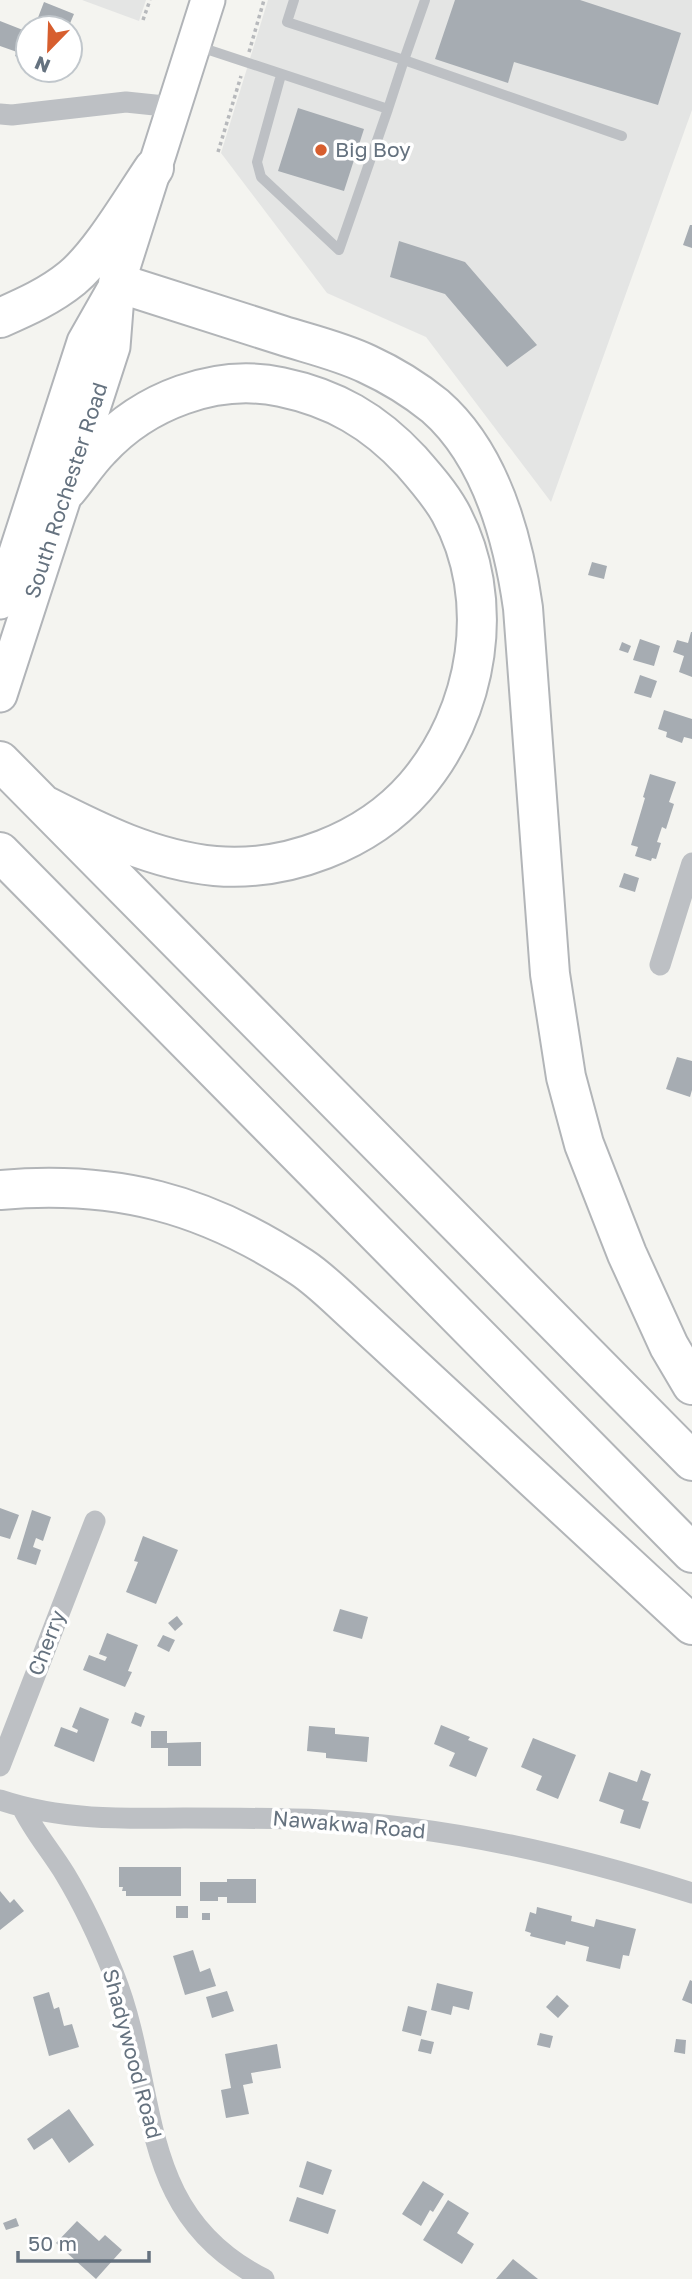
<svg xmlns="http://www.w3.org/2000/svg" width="692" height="2279" font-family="'Golos Text',sans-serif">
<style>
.built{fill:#e4e5e4}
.building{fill:#a6acb2}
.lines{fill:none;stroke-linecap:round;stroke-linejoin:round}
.primary-casing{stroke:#b1b4b8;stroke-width:37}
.motorway-casing{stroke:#b2b5b8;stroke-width:42}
.path{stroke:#b7b9bc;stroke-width:3.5;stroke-dasharray:3.5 3.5;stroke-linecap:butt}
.service{stroke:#bdc0c4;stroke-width:10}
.minor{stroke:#bdc0c4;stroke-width:21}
.primary{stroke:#fff;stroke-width:33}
.motorway{stroke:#fff;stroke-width:38}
.poi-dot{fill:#d75e2e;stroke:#fff;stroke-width:2.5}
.labels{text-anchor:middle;stroke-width:7;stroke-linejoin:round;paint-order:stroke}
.poi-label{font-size:21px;fill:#65727f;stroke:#fff;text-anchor:start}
.street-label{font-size:21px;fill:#65727f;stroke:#fff}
</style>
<rect width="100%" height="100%" fill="#f4f4f0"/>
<path class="built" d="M 82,0 L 146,0 L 139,21 Z
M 268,0 L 692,0 L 692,110 L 551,502 L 426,337 L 327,293 L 221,153 Z"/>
<path class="building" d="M 455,0 L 580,0 L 681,33 L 658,105 L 514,62 L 508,83 L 435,59 Z
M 44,2 L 74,14 L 68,28 L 34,28 Z
M 0,21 L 28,32 L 28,62 L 15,56 L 17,52 L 0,46 Z
M 298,108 L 364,129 L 344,191 L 278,171 Z
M 690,225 L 692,225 L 692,248 L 683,245 Z
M 399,241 L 465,262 L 537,345 L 507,367 L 445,294 L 390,277 Z
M 592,562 L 607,566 L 604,579 L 588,575 Z
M 691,632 L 692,632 L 692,677 L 679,672 L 684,656 L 673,652 L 677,640 L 688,643 Z
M 640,639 L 660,646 L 654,666 L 633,660 Z
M 622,642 L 631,646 L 628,653 L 619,650 Z
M 640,675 L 657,681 L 651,698 L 634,693 Z
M 664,710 L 692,719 L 692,739 L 684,737 L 682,743 L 666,737 L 667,732 L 658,729 Z
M 650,774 L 676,782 L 669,802 L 674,804 L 666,829 L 662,827 L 657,842 L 661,843 L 656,859 L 652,858 L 651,861 L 635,856 L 638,847 L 631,845 L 645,798 L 643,797 Z
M 624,873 L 639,878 L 635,892 L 619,887 Z
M 677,1057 L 692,1061 L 692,1090 L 690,1097 L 666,1089 Z
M 0,1508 L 19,1515 L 10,1539 L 0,1536 Z
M 32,1510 L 51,1517 L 43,1541 L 36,1538 L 33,1547 L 41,1550 L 36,1565 L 17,1559 Z
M 143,1536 L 178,1550 L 156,1604 L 126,1592 L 138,1562 L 134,1561 Z
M 340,1609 L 368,1617 L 362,1639 L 333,1631 Z
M 177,1616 L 183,1624 L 175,1631 L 168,1623 Z
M 107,1633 L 138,1645 L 128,1671 L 132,1672 L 125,1687 L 83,1670 L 89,1655 L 105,1661 L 107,1657 L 99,1654 Z
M 163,1635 L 175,1640 L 169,1652 L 157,1646 Z
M 80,1707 L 109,1719 L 94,1762 L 54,1746 L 61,1727 L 77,1733 L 78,1730 L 72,1727 Z
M 135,1712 L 145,1716 L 141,1727 L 131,1723 Z
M 441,1725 L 470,1737 L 468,1740 L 488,1748 L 476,1777 L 449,1766 L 455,1753 L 434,1744 Z
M 309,1726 L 335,1728 L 335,1734 L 369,1737 L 367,1762 L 326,1758 L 326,1753 L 307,1751 Z
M 151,1731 L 167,1731 L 167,1743 L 201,1742 L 201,1766 L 168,1766 L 168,1748 L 151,1748 Z
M 533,1738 L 576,1755 L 558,1799 L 536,1790 L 542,1776 L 521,1767 Z
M 641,1770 L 651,1774 L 642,1800 L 649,1802 L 640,1829 L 620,1823 L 624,1810 L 599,1801 L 609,1772 L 637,1782 Z
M 119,1867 L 181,1867 L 181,1896 L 126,1896 L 126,1891 L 122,1891 L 123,1887 L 119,1887 Z
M 227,1879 L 256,1879 L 256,1903 L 227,1903 L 227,1897 L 218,1897 L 218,1901 L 200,1901 L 200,1882 L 227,1882 Z
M 0,1891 L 10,1903 L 14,1899 L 24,1911 L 0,1930 Z
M 176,1906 L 188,1906 L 188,1918 L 176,1918 Z
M 537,1907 L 572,1916 L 571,1921 L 594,1927 L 596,1919 L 636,1929 L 629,1956 L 623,1955 L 620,1969 L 586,1961 L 589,1947 L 566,1941 L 565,1945 L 530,1936 L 531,1933 L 525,1931 L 530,1912 L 536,1914 Z
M 202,1913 L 210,1913 L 210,1920 L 202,1920 Z
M 193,1950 L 200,1972 L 210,1968 L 216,1986 L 185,1995 L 173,1956 Z
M 690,1980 L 692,1981 L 692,2004 L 682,2000 Z
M 437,1983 L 473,1992 L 469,2010 L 453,2006 L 451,2015 L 431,2010 Z
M 227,1991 L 234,2011 L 212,2018 L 206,1997 Z
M 49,1992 L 54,2009 L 59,2007 L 64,2026 L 72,2024 L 79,2047 L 49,2056 L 33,1997 Z
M 557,1995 L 569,2006 L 558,2018 L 546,2007 Z
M 408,2006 L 427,2011 L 421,2036 L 402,2031 Z
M 540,2033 L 553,2036 L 550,2048 L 537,2045 Z
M 421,2039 L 434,2042 L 431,2054 L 418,2051 Z
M 676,2039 L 686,2040 L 685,2054 L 674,2052 Z
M 277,2044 L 281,2068 L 251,2073 L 253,2083 L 243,2085 L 249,2114 L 226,2118 L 221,2090 L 231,2088 L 225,2054 Z
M 69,2109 L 94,2145 L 69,2163 L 52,2138 L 34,2150 L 27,2139 Z
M 307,2161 L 332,2170 L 323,2195 L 299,2187 Z
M 423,2181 L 444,2194 L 433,2212 L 430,2210 L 421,2226 L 402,2214 Z
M 297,2197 L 336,2210 L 328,2234 L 289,2221 Z
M 448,2200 L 469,2213 L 457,2233 L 474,2244 L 462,2264 L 423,2240 Z
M 16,2218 L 19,2226 L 6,2230 L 3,2223 Z
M 77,2221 L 99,2241 L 105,2235 L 122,2250 L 96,2279 L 56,2243 Z
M 513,2259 L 538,2279 L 496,2279 Z"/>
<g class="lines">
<defs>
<g id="primary">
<path d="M 0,602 L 84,342 L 113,291"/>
<path id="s1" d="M 0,695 L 113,347 L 118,283 L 208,0"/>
</g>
<path id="motorway" d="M 118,283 C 172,300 226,317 281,335 C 309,344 340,351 367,364 C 391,375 414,389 435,406 C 491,455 513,537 523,608 L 550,974 L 566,1077 L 584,1144 L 627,1254 L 669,1346 L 692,1385
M 0,318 C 25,307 50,296 72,278 C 101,254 132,200 154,168
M 0,761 L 692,1461
M 44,805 C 99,833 153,860 215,866 C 287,872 367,842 415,787 C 479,713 498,599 450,512 C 440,494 425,477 411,461 C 374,421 334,398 281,387 C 216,373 144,401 100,449 C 88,461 78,477 67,490
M 0,852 L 692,1553
M 0,1190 C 115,1180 205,1203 301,1267 C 321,1280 340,1300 358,1316 L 692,1625"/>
</defs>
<use href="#primary" class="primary-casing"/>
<use href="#motorway" class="motorway-casing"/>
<path class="path" d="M 143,20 L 150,0
M 249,52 L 264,0
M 218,152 L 241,76"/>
<path class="service" d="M 294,0 L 287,22 L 404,60 L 425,0
M 197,46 L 388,109 L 339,250 L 261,177 L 257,162 L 281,75
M 388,109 L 404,60 L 622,136"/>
<path class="minor" d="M 0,114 L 12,115 L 126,102 L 174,107
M 660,965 L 692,863
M 0,1766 L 95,1521
M 0,1800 C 59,1820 122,1819 184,1818 C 230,1818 276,1818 323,1820 C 450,1827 571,1855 692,1893
M 22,1807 C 34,1832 51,1851 65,1874 C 85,1907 100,1940 114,1975 C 160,2090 133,2213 264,2279"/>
<use href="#primary" class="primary"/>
<use href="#motorway" class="motorway"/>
</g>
<circle class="poi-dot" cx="321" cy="150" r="7"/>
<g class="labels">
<g class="poi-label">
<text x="335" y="157">Big Boy</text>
</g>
<g class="street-label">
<text dy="7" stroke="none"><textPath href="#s1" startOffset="215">South Rochester Road</textPath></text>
<text transform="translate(47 1643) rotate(-69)" y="7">Cherry</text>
<text transform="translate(349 1825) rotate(5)" y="7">Nawakwa Road</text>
<text transform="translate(132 2054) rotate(75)" y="7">Shadywood Road</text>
</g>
</g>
<g transform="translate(49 49) rotate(203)"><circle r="33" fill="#ffffff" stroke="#c1c7cc" stroke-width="2"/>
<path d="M0-5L12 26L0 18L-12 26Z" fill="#d75e2e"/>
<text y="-10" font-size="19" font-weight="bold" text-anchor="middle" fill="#65727f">N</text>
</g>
<path d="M18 2251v10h131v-10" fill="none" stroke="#65727f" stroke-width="3.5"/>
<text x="28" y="2251" font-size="21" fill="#65727f" stroke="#ffffff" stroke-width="5" paint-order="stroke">50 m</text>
</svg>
